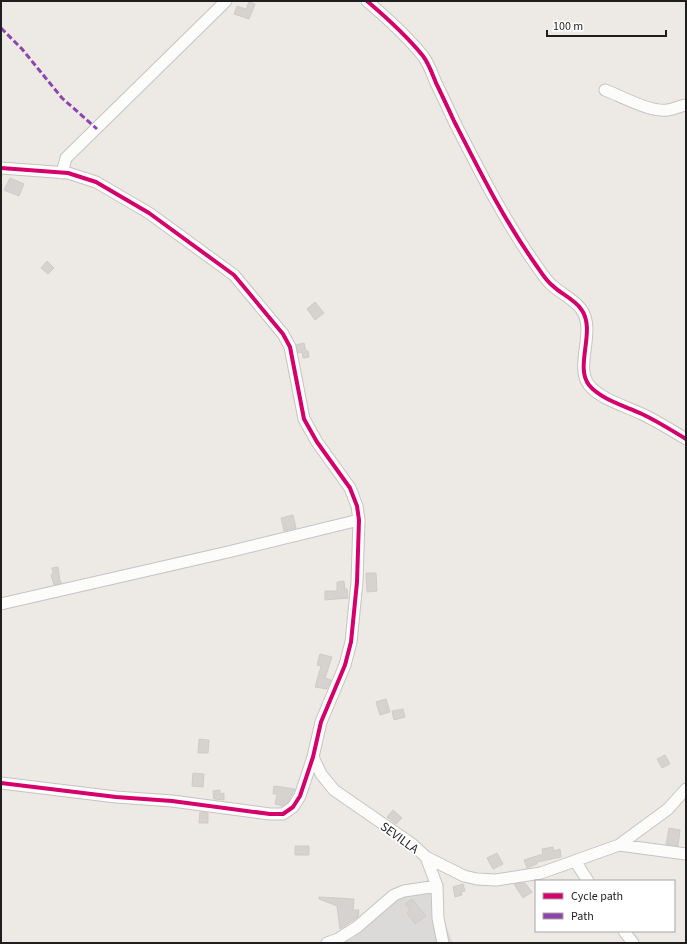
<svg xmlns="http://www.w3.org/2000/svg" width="687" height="944" font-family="'Source Sans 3',sans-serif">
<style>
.residential{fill:#dcdad8}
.building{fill:#d5d2cf;stroke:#d0cbc7}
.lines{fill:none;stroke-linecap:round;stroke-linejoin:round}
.minor-casing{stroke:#c5c4c2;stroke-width:13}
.minor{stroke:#fcfcfb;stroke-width:11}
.quiet{stroke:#8e44ad;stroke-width:3;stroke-dasharray:6 3;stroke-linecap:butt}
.cycleway-casing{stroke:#fff;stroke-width:6}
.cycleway{stroke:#d6006c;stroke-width:4}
.labels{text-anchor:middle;stroke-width:3.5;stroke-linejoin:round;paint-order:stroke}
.street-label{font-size:13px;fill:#1e1e1e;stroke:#fff}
</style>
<rect width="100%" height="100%" fill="#edeae6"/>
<path class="residential" d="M 431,889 L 453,943 L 340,943 L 353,938 L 402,895 Z"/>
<path class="building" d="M 249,2 L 255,4 L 249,19 L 234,14 L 237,6 L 246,9 Z
M 10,178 L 24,184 L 19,196 L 4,190 Z
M 47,261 L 54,268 L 48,274 L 41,268 Z
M 315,302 L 324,313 L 315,320 L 307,309 Z
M 304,343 L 306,351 L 308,351 L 309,357 L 303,358 L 302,352 L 298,353 L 296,345 Z
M 293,515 L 296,528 L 284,531 L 281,518 Z
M 58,567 L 60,581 L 62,583 L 54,585 L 51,575 L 53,573 L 52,568 Z
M 366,573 L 376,573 L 377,591 L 367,592 Z
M 344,581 L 345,589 L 347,589 L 348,598 L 325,600 L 325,591 L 337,591 L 337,582 Z
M 320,654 L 332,657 L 325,678 L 331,680 L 327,689 L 315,687 L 321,666 L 317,665 Z
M 386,699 L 390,712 L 380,715 L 376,702 Z
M 403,709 L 405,717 L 394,720 L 392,711 Z
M 199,739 L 209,740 L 208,753 L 198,753 Z
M 665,755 L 670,764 L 662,768 L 657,759 Z
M 193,773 L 204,774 L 203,787 L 192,786 Z
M 274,786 L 295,789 L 288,802 L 283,806 L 275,804 L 277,794 L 273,794 Z
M 220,790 L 220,794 L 224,793 L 224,800 L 214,799 L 213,791 Z
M 393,810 L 402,818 L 396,824 L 387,817 Z
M 200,812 L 208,813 L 208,823 L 199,823 Z
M 669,828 L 680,830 L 678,846 L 666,844 Z
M 295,846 L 309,846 L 309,855 L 295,855 Z
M 553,847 L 554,851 L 560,849 L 561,857 L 537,862 L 537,864 L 527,868 L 524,860 L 543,854 L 542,849 Z
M 497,853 L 503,864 L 493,869 L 487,858 Z
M 525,883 L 532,892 L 523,898 L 514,884 Z
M 463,884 L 465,891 L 461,892 L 462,895 L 455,897 L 453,887 Z
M 319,897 L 354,899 L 353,910 L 359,910 L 358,917 L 340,929 L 337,906 L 319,899 Z
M 412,899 L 426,916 L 415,924 L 407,913 L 410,910 L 405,904 Z"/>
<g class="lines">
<defs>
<path id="minor" d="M 367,1 C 387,18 406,35 423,56 C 429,64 432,73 436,83 C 442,95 448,108 454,121 C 479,170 504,220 536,265 C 541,272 546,281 553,286 C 561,294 574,299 581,309 C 597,330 574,366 589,385 C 600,399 625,406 642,414 C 657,421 671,430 686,439
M 605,90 C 621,96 651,113 668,110 C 674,109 680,106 686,105
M 1,168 L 68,173 L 96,182 L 149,213 L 234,275 L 283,334 L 290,347 L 304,419 L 317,442 L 350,488 L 357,506 L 359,520 L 357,582 L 351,642 L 345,665 L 321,722 L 313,757 L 300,796 L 293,807 L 283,814 L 270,814 L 172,801 L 116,797 L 1,783
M 62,173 L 66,158 L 226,1
M 1,604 L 228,552 L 359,520
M 313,757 L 321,774 L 334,790 L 412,844 L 426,857 L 437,886 L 438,918 L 443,943
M 619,845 L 686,854
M 426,857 L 464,876 L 477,879 L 496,880 L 541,873 L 619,845 L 668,809 L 686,789
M 575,861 L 588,881
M 624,931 L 633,943
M 327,943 L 338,939 L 357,927 L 394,895 L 404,891 L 437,886"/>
</defs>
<use href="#minor" class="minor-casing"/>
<use href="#minor" class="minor"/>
<path class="quiet" d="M 1,28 L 22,49 L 62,98 L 97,129"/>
<defs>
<path id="cycleway" d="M 367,1 C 387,18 406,35 423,56 C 429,64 432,73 436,83 C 442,95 448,108 454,121 C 479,170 504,220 536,265 C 541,272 546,281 553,286 C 561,294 574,299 581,309 C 597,330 574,366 589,385 C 600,399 625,406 642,414 C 657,421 671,430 686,439
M 1,168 L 68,173 L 96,182 L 149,213 L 234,275 L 283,334 L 290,347 L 304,419 L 317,442 L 350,488 L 357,506 L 359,520 L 357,582 L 351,642 L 345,665 L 321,722 L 313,757 L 300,796 L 293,807 L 283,814 L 270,814 L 172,801 L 116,797 L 1,783"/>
</defs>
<use href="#cycleway" class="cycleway-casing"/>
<use href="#cycleway" class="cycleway"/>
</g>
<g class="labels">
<g class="street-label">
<text transform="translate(400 837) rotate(36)" y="5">SEVILLA</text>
</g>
</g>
<rect width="687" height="944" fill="none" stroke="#1e1e1e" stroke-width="4"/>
<rect x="535" y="880" width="140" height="52" fill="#ffffff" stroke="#a5a5a5"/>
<rect x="543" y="893" width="20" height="6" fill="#d6006c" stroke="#a5a5a5"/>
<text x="571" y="900" font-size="12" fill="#1e1e1e">Cycle path</text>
<rect x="543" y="913" width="20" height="6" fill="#8e44ad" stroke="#a5a5a5"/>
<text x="571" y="920" font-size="12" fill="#1e1e1e">Path</text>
<path d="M547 30v6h119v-6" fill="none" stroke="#1e1e1e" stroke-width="2"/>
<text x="553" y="30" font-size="12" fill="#1e1e1e" stroke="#ffffff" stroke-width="3" paint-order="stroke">100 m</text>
</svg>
